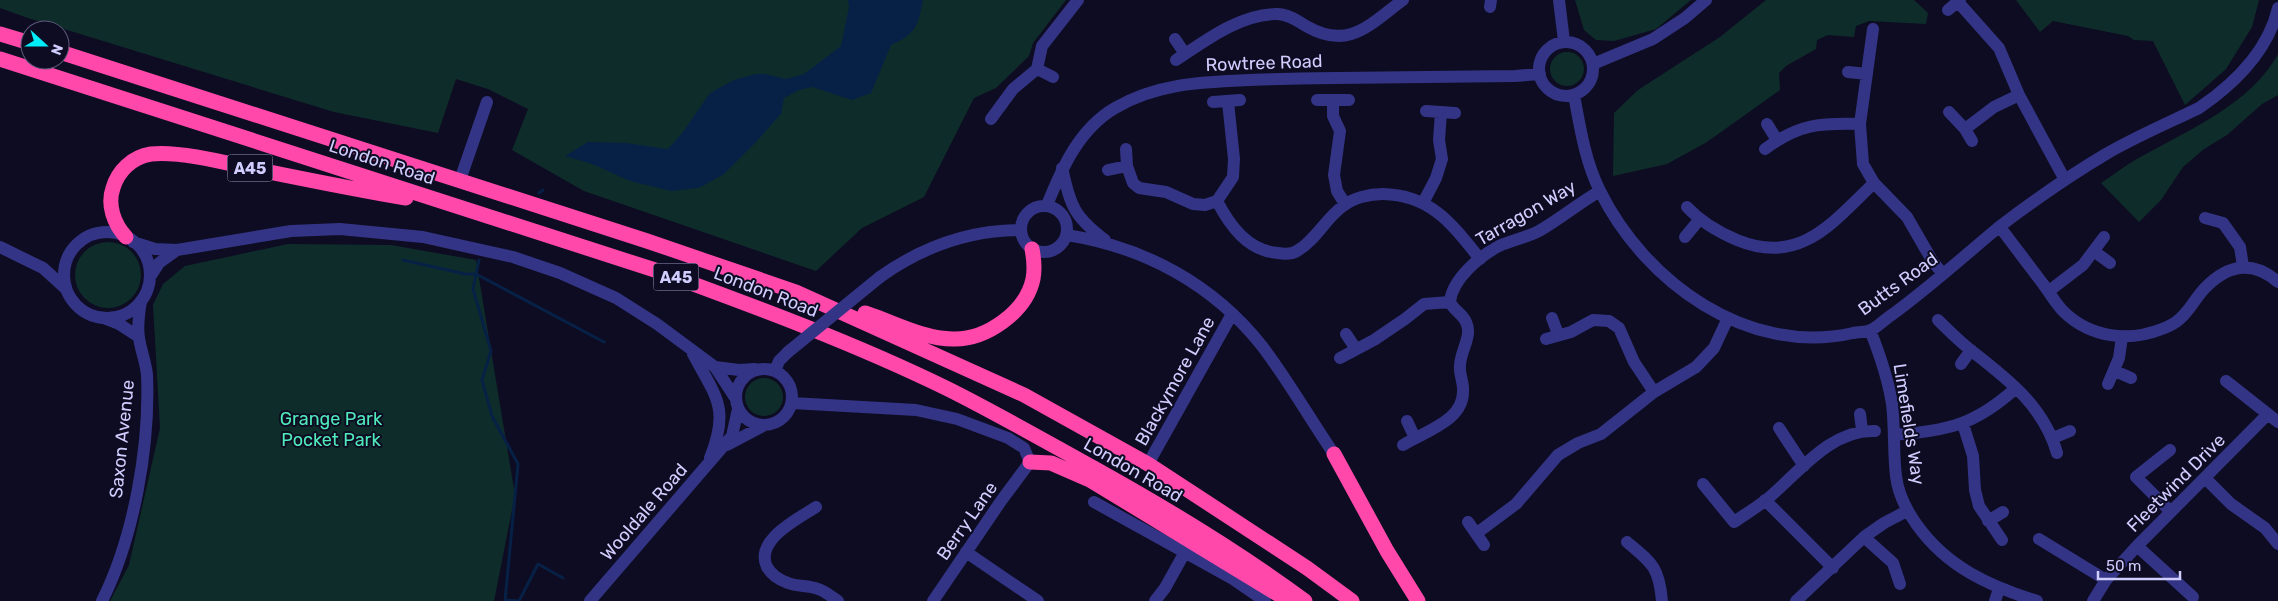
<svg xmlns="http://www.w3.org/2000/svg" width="2278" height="601" font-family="Rubik,sans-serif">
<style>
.green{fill:#0e2d2a}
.water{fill:#072146}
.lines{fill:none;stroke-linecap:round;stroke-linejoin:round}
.stream{stroke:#072146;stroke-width:3}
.minor{stroke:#333485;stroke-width:12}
.highway{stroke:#ff48a9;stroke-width:15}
.minor-bridge{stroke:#333485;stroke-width:12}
.labels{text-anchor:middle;stroke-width:4;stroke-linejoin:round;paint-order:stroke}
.shield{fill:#0e0c22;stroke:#9693bd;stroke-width:1}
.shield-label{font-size:16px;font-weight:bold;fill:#d0cdff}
.street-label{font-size:18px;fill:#d0cdff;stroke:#0e0c22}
.park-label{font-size:18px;fill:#4fe9ba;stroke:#0e0c22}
</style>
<rect width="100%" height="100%" fill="#0e0c22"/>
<path class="green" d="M 0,0 L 1066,0 L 1033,43 L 1029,56 L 996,88 L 974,98 L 924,197 L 862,228 L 816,271 L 584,191 L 512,150 L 528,109 L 488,89 L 456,79 L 438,133 L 334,112 L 25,17 L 0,8 Z
M 1575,0 L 1691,0 L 1656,29 L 1614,41 L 1596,40 L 1584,30 Z
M 1766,0 L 1914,0 L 1928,13 L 1926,24 L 1869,21 L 1856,26 L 1854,37 L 1828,35 L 1817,40 L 1816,49 L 1786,66 L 1779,73 L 1780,90 L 1707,142 L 1667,164 L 1613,176 L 1614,113 L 1638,90 L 1720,37 Z
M 2016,0 L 2259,0 L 2252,27 L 2226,69 L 2185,105 L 2153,41 L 2134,40 L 2128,36 L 2053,21 L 2040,32 Z
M1550 69a17 17 0 1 1 34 0a17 17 0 1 1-34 0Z
M 2278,54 L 2278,95 L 2262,104 L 2227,135 L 2204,149 L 2183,167 L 2161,200 L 2139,222 L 2101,183 C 2116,173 2130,162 2146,154 C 2193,128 2251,103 2278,54 Z
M75 275a33 33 0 1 1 66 0a33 33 0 1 1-66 0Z
M 288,244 L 391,245 L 476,260 L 515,495 L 494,601 L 110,601 L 129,565 L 160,428 L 153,305 L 163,284 L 185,266 Z
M745 397a19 19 0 1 1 38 0a19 19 0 1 1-38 0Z"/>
<path class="water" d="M 848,0 L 923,0 C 918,26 916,34 891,45 L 871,93 L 852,100 L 812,87 L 799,90 L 784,98 L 781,114 L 755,143 L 724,174 L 699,188 L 671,191 L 630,181 L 592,164 L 565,156 L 588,142 L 626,143 L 668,149 L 683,132 L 710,93 L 734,80 L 756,74 L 765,74 L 786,79 L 804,74 L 841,46 L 849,7 Z"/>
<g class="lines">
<path class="stream" d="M 539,193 L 543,190
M 403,260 L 465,274 L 476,274 L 604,342
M 479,260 L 473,289 L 491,351 L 482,380 L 492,416 L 518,464 L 505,601
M 505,600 L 519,601 L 538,564 L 563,578"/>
<path class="minor" d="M 1559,0 L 1564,41
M 1958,2 L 1999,48 L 2019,95 L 2065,180
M 1490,7 L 1491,0
M 1948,10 L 1960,0
M 1873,29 L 1860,124 L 1863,164 L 1874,183 L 1907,217 L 1933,262 L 1943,274
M 1175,39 L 1185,54
M1539 69a27 27 0 1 1 54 0a27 27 0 1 1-54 0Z
M 1176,60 C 1205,41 1238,15 1275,14 C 1286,13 1297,20 1306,26 C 1349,51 1370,24 1403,0
M 1593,64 L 1653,39 L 1685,18 L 1706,0
M 1848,72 L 1867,74
M 1053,77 L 1037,69 L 1042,46 L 1078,0
M 1574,95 C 1580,127 1585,161 1600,191 C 1645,282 1748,357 1853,333 C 1858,332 1864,332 1869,331 C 1877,328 1886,318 1893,314 C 1930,287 1964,256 1999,227 C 2033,201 2069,176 2106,154 C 2135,137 2168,123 2199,108 C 2234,84 2268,52 2278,8
M 1317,100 L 1349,100
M 1333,100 L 1333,116 L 1340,131 L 1334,175 L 1337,191 L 1345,204
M 1213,102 L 1240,100
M 1426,111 L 1455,113
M 1949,112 L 1965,129
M 991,119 L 1013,89 L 1037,69
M 1767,124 L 1777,140
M 1972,141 L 1965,129 L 1994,107 L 2019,95
M 1126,149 L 1127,166 L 1133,183 L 1139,188 L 1166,192 L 1193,204 L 1205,205 L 1217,201 L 1233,177 L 1234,159 L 1228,102
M 1765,149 C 1799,124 1819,123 1860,124
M 1062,168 C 1071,206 1073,216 1105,240
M 1108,170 L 1127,166
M 460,180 L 487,102
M 1217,201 C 1230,226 1248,251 1278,253 C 1284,254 1292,254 1297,251 C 1316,240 1325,219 1343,206 C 1353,198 1369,194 1383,194 C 1431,195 1452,224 1480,259
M 1423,203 L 1436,178 L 1442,159 L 1439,140 L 1441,112
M 1047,205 C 1062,168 1079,129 1115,108 C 1157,83 1203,82 1250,80 C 1279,79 1308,78 1337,78 C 1396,77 1456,77 1515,76 L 1540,74
M1021 229a23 23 0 1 1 46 0a23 23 0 1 1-46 0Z
M 1687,207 C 1702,223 1718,232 1737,240 C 1800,266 1832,223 1874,183
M 2205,218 L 2223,223 L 2240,247 L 2243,266
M 2000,227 C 2014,246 2029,265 2043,284 C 2050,293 2056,304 2064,312 C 2091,338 2129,342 2162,329 C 2167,327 2172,325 2176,322 C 2189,313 2195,298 2205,288 C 2228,264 2253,260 2278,282
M64 275a43 43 0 1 1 86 0a43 43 0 1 1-86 0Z
M 1067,235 C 1144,247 1213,284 1262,346 C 1288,380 1310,419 1334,454
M 1685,237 L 1699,220
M 133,242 L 155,249 L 177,250 L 291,231 L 340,229 L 423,237 L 513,257 L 560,273 L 616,298 L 657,324 L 715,367 L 736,399
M 0,247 L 43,268 L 65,288
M 2095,252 L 2110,263
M 150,277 L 159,263 L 177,250
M 880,277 C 922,247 969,230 1021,230
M 2049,291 L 2083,265 L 2104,237
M 1552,318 L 1558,334
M 106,319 L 119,324 L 139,337
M 1938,320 C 1949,331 1960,342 1973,352 C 2009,380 2044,407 2057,453
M 1870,330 C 1880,355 1888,378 1892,404 C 1895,428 1893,452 1896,476 C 1898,494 1907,511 1917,525 C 1947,567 1989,586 2037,601
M 1346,334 L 1356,349
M 1546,339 L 1571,332 L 1593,320 L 1609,321 L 1619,328 L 1634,362 L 1654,392
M 693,354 C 716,397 730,408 710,458
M 1340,358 L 1374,340 L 1405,319 L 1424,304 L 1450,302
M 1961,364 L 1971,350
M 715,367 L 739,370 L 755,369
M736 397a28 28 0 1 1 56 0a28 28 0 1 1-56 0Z
M 775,371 L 779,361 L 788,352
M 2115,371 L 2131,378
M 2226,381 L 2278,422
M 2108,384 L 2119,358 L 2122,337
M 792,403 L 916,410 L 957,419 L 1008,438 L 1024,448 L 1030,462 L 1001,501 L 933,601
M 1860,414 L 1862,430
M 1407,421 L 1415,438
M 1963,424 L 1973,456 L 1975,490 L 1979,506 L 2002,540
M 1779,428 L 1804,466
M 1894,435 C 1948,430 1974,426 2016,388
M 2053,438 L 2070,431
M 727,445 L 765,425
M 1403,445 C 1425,431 1465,421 1463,389 C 1463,381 1459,373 1460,366 C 1460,351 1473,336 1466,322 C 1462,313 1454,311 1450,302 C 1452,279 1480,256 1499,246 C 1512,240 1526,238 1539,231 C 1560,219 1579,203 1600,191
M 2170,450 L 2136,477 L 2170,511
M 1148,464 L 1232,314
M 2205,478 L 2231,504 L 2265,528 L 2278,544
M 1703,484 L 1734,522 C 1744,515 1756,508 1766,500 C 1798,474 1830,429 1875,431
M 1765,500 L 1833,568
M 1094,502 L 1233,579 L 1265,601
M 816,507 C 798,519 754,540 767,567 C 772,576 779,580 788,583 C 798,587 808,585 818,589 C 825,591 832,597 838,601
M 1988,521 L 2003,512
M 1468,522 L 1484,545
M 1477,533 L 1516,504 L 1558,455 L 1578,443 L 1601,434 L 1654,392 L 1696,367 L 1714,348 L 1728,318
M 1864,537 L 1893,563 L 1900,584
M 2039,539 L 2106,580
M 1627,542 C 1652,563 1659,567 1662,601
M 2137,546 L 2193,597
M 966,552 L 1038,601
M 102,601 C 134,537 150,446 147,375 C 146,363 141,351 139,338 C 137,326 139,313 141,301
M 590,601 L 732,436 L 738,409
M 1155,601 L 1165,588 L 1185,552
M 1796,601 L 1864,537 L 1884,523 L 1907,511
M 1995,601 L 1999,589
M 2093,601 L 2106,580 L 2137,546 L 2267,415"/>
<path class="highway" d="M 0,34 L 30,43
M 60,52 L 647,241 L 796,292 L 1024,395 L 1148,464 L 1307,568 L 1352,601
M 0,59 L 658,271 C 756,307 854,343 948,389 C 1000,415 1050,444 1101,472 C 1171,511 1240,553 1305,601
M 126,237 C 114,224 107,205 113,188 C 118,171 132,157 151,154 C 177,151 219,161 245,167 C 299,178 352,189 406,198
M 865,313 C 893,322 923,339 953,339 C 986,340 1026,312 1033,279 C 1035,268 1034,259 1032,249
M 1334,454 L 1387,551 L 1418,601
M 1030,462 L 1051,463 L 1090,480 L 1289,601"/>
<path class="minor-bridge" d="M 788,352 L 880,277"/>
</g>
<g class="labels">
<g class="shield">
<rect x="227.5" y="154.5" width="45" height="27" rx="4"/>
<rect x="653.5" y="263.5" width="45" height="27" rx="4"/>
</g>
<g class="shield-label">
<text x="250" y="174">A45</text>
<text x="676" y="283">A45</text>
</g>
<g class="street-label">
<text transform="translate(1264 63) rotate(-2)" y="6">Rowtree Road</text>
<text transform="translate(382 162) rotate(18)" y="6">London Road</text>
<text transform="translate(1526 213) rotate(-30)" y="6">Tarragon Way</text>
<text transform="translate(1898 284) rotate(-36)" y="6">Butts Road</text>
<text transform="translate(766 292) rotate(21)" y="6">London Road</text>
<text transform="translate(1175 381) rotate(-61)" y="6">Blackymore Lane</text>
<text transform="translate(1909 424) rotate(81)" y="6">Limefields Way</text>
<text transform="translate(122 439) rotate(-84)" y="6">Saxon Avenue</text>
<text transform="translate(1133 470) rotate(30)" y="6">London Road</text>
<text transform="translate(2176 483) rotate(-45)" y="6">Fleetwind Drive</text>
<text transform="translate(644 512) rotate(-49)" y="6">Wooldale Road</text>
<text transform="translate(967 521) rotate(-55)" y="6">Berry Lane</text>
</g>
<g class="park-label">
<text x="331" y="425">Grange Park<tspan x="331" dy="21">Pocket Park</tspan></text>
</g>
</g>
<g transform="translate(45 45) rotate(111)"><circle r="24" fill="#0e0c22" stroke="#5c597a"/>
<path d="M0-4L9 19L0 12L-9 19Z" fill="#00ecf8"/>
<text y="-8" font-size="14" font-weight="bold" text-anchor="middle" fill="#d0cdff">N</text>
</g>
<path d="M2098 571v8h82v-8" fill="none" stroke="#d0cdff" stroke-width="2.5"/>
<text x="2106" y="571" font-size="15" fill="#d0cdff" stroke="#0e0c22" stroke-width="4" paint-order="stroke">50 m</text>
</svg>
